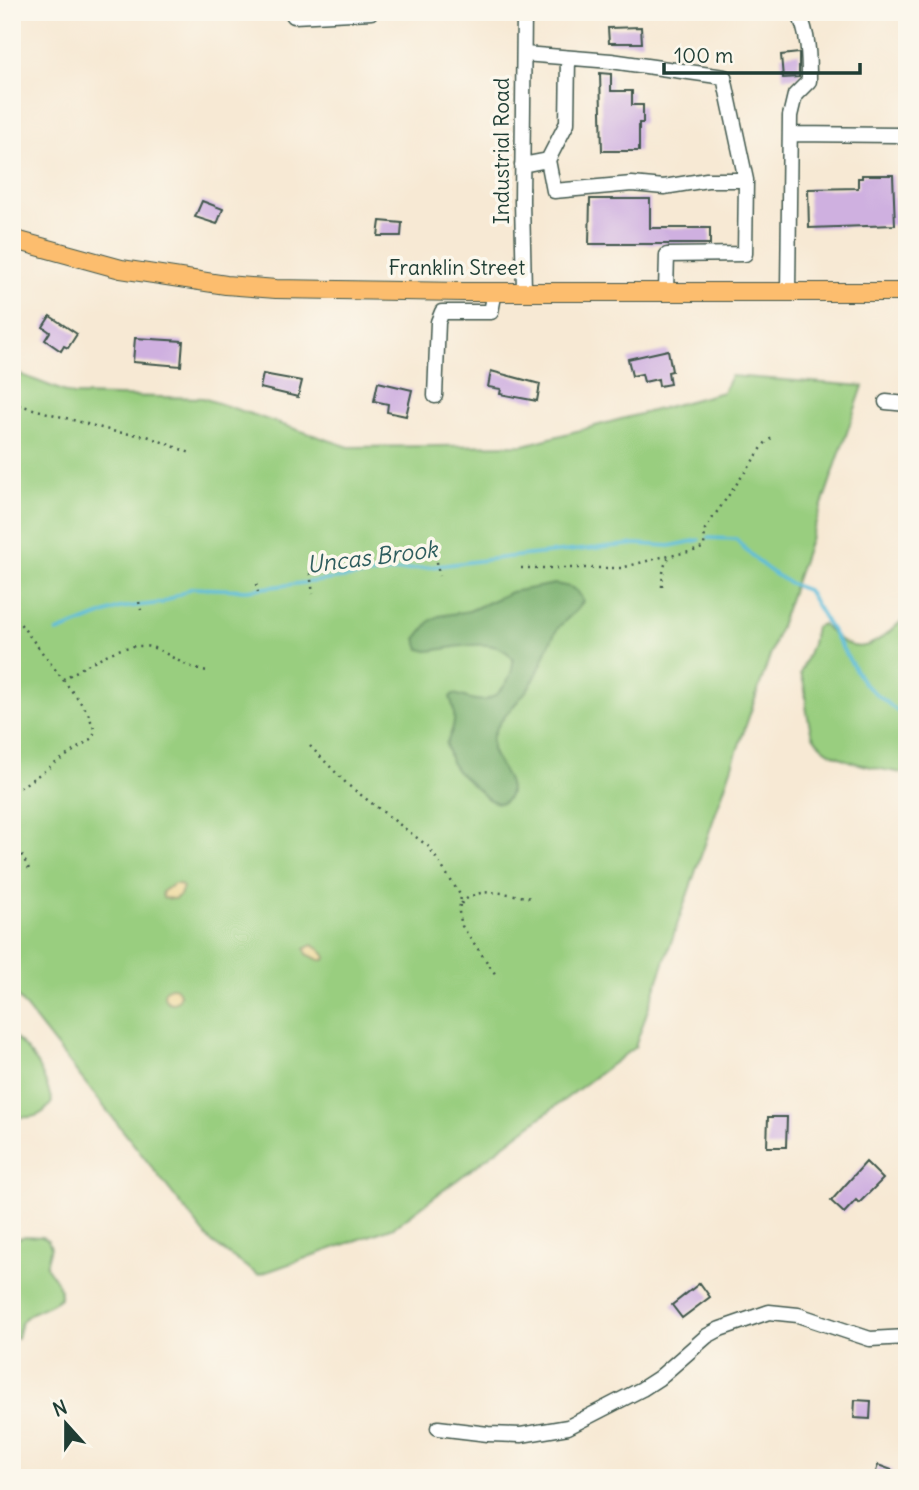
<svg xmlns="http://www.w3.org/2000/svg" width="919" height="1490" font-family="Delius,sans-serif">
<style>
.green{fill:#99ce7f;stroke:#5c865a;stroke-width:2}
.forest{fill:#7ab16e;stroke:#4c7751;stroke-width:2}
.sand{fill:#eeda9e;stroke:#868c69;stroke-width:2}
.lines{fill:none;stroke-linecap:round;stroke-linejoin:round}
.stream{stroke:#5dbddb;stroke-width:3.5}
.building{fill:#cfb0e0}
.minor-casing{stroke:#3f574c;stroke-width:17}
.major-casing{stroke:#3f574c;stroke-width:20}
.path{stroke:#3f574c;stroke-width:2.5;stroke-dasharray:2 5;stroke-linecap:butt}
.minor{stroke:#fff;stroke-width:14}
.major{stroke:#fcbd6e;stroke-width:18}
.labels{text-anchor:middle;stroke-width:7;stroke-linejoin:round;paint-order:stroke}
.street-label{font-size:21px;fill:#1f3d34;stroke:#fbf7ec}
.water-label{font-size:23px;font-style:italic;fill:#2e5d5e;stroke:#fbf7ec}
</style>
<rect width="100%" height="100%" fill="#fbf7ec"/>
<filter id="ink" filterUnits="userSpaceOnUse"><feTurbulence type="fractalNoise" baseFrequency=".0143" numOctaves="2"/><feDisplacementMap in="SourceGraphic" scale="14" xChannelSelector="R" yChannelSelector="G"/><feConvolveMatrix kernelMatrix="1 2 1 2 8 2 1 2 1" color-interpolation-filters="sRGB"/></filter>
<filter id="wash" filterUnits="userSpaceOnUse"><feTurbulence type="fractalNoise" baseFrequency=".00686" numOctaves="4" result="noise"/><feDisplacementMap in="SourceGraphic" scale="28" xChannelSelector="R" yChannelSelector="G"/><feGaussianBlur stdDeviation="1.57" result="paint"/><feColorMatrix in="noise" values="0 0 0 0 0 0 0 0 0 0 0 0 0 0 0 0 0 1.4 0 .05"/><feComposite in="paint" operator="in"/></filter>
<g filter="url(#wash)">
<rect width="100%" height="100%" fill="#f7e9d4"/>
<path class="green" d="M 12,371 L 73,395 L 203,398 L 349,447 L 524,445 L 723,392 L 731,376 L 863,386 L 635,1047 L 394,1227 L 258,1275 L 210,1241 L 12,990 Z
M 907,616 L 907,774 C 878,768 827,763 812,734 C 810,729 809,722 808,717 C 804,702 808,688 800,674 L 812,644 L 815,627 L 823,624 C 857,663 874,646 907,616 Z
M 12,1035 C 35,1055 44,1073 52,1102 C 42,1118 30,1119 12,1116 Z
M 26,1236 L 42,1237 L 48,1240 L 51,1247 L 46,1266 C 54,1280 61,1281 60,1298 C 48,1309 26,1310 20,1326 C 19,1330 18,1334 17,1338 L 12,1336 L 12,1240 Z"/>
<path class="forest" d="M 555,584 C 568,586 578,587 583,601 C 578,612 566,618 558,628 C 546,646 543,667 530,686 C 519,702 497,720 492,739 C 492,741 492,747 492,749 C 495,762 518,786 507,799 C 502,806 494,802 488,799 L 457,771 L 451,762 L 446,744 C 455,727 457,715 450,697 L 453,694 C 461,695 468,699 476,700 C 497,704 514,677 513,659 C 496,634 452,649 427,651 L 420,649 L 416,639 L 430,621 L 439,616 L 469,611 L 511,592 Z"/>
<path class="sand" d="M 174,884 L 179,884 L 183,887 L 180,895 L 174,899 L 163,898 L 162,892 Z
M 312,945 L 320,949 L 326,957 L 325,960 L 319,960 L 307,954 L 305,949 Z
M164 995a8 8 0 1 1 16 0a8 8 0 1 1-16 0Z"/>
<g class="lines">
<path class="stream" d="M 708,538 L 736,539 C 756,562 778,581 807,590 L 864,684 L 907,719
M 57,632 L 119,608 L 162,603 L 192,588 L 247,590 L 509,557 L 637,544 L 670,546 L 699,540"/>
</g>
<g id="blocks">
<path class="building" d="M 641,27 L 642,43 L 609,43 L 608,28 Z
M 799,53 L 799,77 L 783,78 L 781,55 Z
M 600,73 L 611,74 L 611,91 L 632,91 L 632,105 L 643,105 L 643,123 L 639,123 L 639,151 L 602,151 Z
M 862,175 L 893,175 L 895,225 L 809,228 L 808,189 L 858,188 L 858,178 L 862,178 Z
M 590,199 L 650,199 L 650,228 L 710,228 L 710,244 L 589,244 Z
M 202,201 L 223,209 L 217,224 L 195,217 Z
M 380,221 L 402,223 L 401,236 L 378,236 Z
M 50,316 L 77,334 L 68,348 L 64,346 L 61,351 L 45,340 L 50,332 L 43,327 Z
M 135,338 L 183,341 L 181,366 L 133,362 Z
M 668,350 L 672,371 L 668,372 L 670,384 L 659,386 L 658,379 L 644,382 L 642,374 L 632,376 L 628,359 Z
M 491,371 L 540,384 L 537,401 L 500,394 L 501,389 L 488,387 Z
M 263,374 L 302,381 L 298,397 L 260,388 Z
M 378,382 L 412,390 L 406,416 L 387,412 L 388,404 L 374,401 Z
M 768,1117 L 787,1117 L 786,1147 L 767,1147 Z
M 866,1162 L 883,1179 L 859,1203 L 856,1200 L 844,1213 L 831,1201 Z
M 700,1283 L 710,1297 L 682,1318 L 672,1305 Z
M 855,1400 L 871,1401 L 870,1419 L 854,1418 Z
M 878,1465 L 892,1470 L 889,1478 L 874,1478 Z"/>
</g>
</g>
<g filter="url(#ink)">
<use href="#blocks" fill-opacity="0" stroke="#3f574c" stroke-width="2"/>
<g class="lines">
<defs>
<path id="minor" d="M 291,12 L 294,16 L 371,12
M 524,12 L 522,201 L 524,290
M 524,54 L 611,61 L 724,77 L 746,180 L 745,254 L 667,255 L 666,291
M 790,134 L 898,135 L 907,140
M 548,160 L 554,191 L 632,184 L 664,187 L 707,180 L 746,180
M 522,165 L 548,160 L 567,123 L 568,58
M 788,292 L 790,116 L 795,95 L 809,81 C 809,56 809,35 798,12
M 435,396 L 438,322 L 442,312 L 491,312 L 495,291
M 886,402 L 907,404
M 438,1428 L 488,1434 L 521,1435 L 568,1427 L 642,1389 L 659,1378 L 707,1336 L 720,1329 L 769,1312 L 798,1315 L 870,1339 L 907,1337"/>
<path id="major" d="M 12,239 L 121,269 L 226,285 L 276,289 L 463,292 L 907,292"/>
</defs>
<use href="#minor" class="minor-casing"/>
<use href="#major" class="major-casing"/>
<path class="path" d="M 12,403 L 116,432 L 147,436 L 193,454
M 436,555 L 439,576
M 521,568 L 621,568 L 673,554
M 310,573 L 313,594
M 256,584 L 258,592
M 662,587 C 663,543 677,560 704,547 L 705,529 L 766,442 L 772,438
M 139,602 L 141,610
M 12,613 L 87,711 L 95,731 L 92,738 L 85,743 L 12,793
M 63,679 C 89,665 128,635 159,650 C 177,659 188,669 209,671
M 310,746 L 348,785 L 429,847 L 461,896 L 459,912 L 462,926 L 496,975
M 12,836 L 29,869
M 461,904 C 478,884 509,895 532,898"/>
<use href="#minor" class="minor"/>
<use href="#major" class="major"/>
</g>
</g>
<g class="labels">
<g class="street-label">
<text transform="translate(502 151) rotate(-90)" y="7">Industrial Road</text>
<text x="457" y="275">Franklin Street</text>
</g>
<g class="water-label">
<text transform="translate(372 557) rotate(-7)" y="8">Uncas Brook</text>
</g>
</g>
<rect width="919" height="1490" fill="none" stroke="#fbf7ec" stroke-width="42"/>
<g transform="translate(66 1424) rotate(339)" stroke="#fbf7ec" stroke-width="5" paint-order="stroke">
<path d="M0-5L12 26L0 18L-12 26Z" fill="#1f3d34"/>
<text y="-10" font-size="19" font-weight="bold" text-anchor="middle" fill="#1f3d34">N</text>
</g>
<path d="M664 63v10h196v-10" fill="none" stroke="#1f3d34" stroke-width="3.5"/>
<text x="674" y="63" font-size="21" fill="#1f3d34" stroke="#fbf7ec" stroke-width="5" paint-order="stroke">100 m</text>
</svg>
